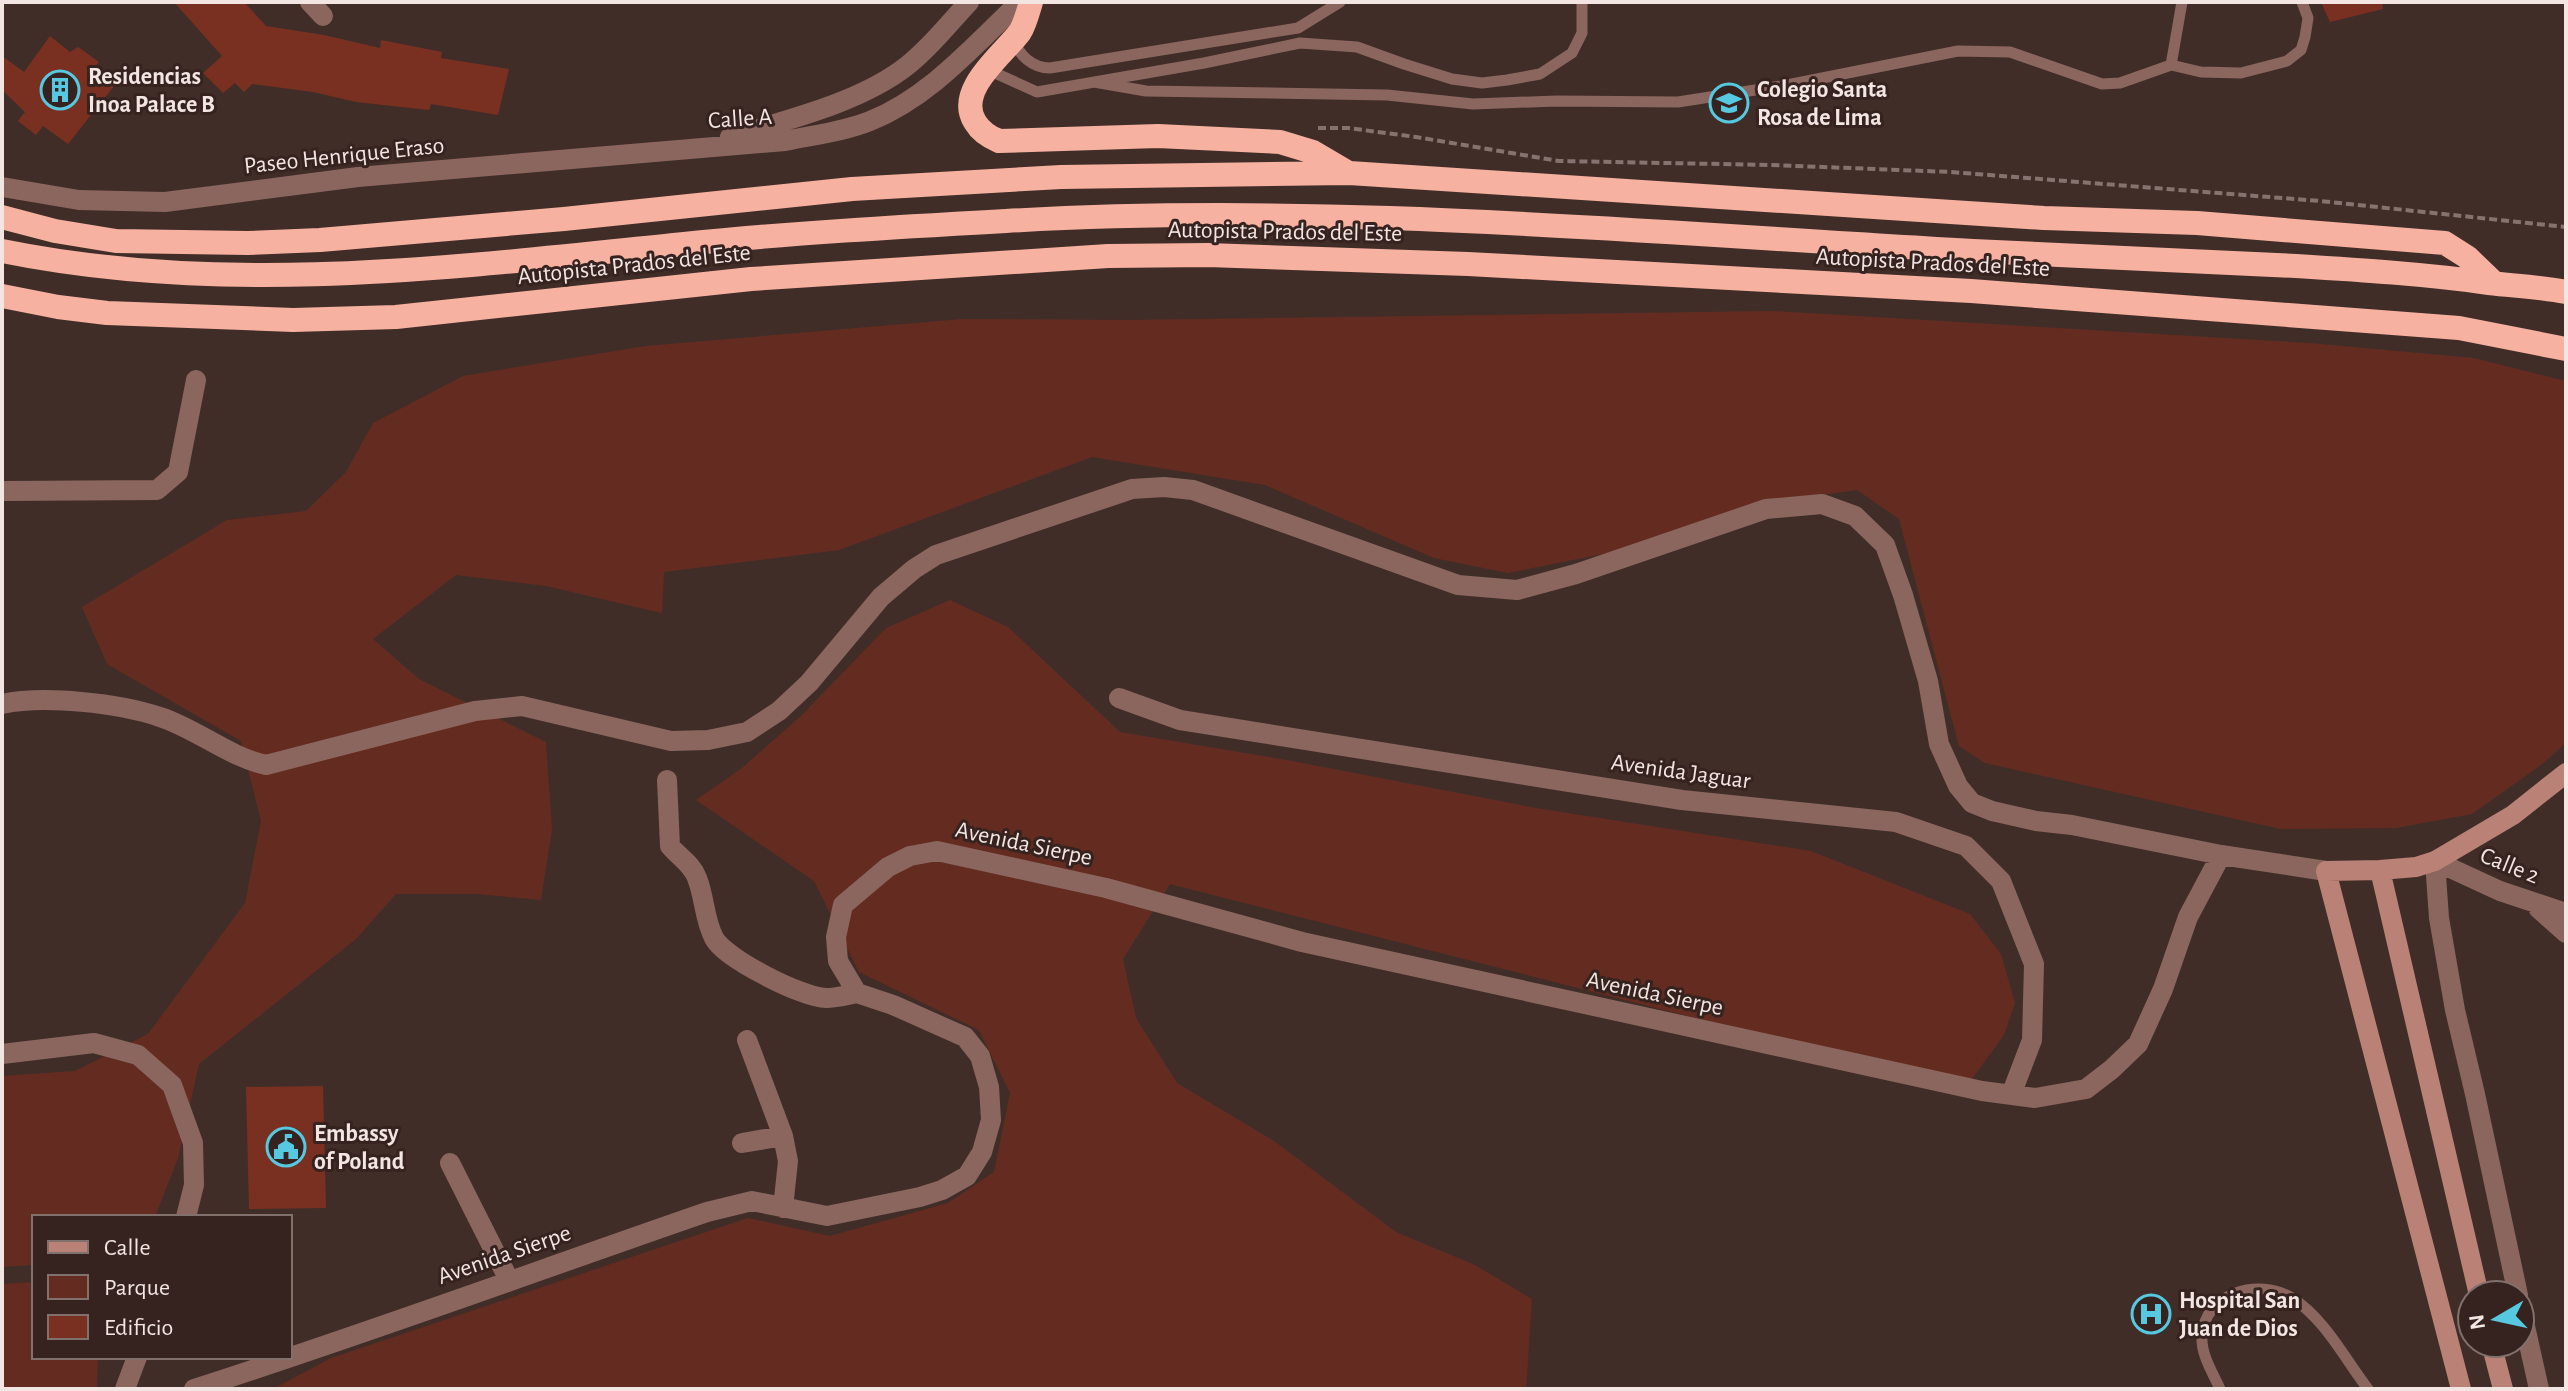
<svg xmlns="http://www.w3.org/2000/svg" width="2568" height="1391" font-family="'Alegreya Sans',sans-serif">
<style>
.green{fill:#642c21}
.building{fill:#793021}
.lines{fill:none;stroke-linecap:round;stroke-linejoin:round}
.path{stroke:#84736f;stroke-width:4;stroke-dasharray:8 4;stroke-linecap:butt}
.lane{stroke:#8a665e;stroke-width:11}
.street{stroke:#8a665e;stroke-width:20}
.secondary{stroke:#ba8276;stroke-width:20}
.highway{stroke:#f7b1a1;stroke-width:24}
.labels{text-anchor:middle;stroke-width:6;stroke-linejoin:round;paint-order:stroke}
.poi-label{font-size:24px;font-weight:bold;fill:#f2e5e2;stroke:#36231f;text-anchor:start}
.street-label{font-size:24px;fill:#f2e5e2;stroke:#36231f}
</style>
<rect width="100%" height="100%" fill="#412d28"/>
<path class="green" d="M 1772,311 L 2309,343 L 2474,358 L 2566,381 L 2566,743 L 2541,765 L 2472,814 L 2396,828 L 2281,829 L 1985,763 L 1959,746 L 1899,519 L 1857,490 L 1763,503 L 1633,548 L 1508,573 L 1434,558 L 1265,485 L 1092,457 L 839,550 L 664,572 L 662,613 L 546,586 L 456,575 L 373,639 L 419,679 L 546,742 L 552,829 L 541,900 L 477,894 L 396,894 L 356,939 L 199,1064 L 178,1158 L 155,1217 L 34,1217 L 34,1265 L 2,1267 L 2,1076 L 75,1071 L 148,1034 L 245,903 L 261,821 L 241,741 L 107,664 L 82,607 L 227,520 L 306,511 L 346,472 L 373,423 L 463,376 L 646,346 L 963,319 L 1127,320 Z
M 950,600 L 1008,627 L 1120,732 L 1287,760 L 1536,808 L 1811,851 L 1970,914 L 2001,954 L 2015,1003 L 2004,1035 L 1966,1087 L 1170,884 L 1123,959 L 1136,1018 L 1177,1083 L 1274,1141 L 1396,1232 L 1475,1265 L 1532,1299 L 1526,1389 L 273,1389 L 331,1358 L 748,1218 L 830,1236 L 948,1203 L 994,1172 L 1010,1093 L 979,1030 L 859,972 L 814,881 L 696,800 L 742,768 L 802,715 L 886,628 Z
M 34,1282 L 34,1357 L 98,1357 L 97,1389 L 2,1389 L 2,1284 Z"/>
<path class="building" d="M 174,2 L 244,2 L 266,26 L 324,35 L 380,48 L 381,40 L 442,52 L 441,58 L 509,69 L 498,115 L 431,104 L 429,110 L 356,102 L 313,92 L 252,84 L 244,92 L 235,83 L 223,93 L 203,73 L 222,56 Z
M 2321,2 L 2382,2 L 2383,9 L 2330,22 Z
M 50,36 L 70,52 L 78,47 L 99,62 L 94,68 L 114,86 L 68,144 L 43,126 L 36,135 L 18,121 L 25,112 L 2,90 L 2,56 L 24,72 Z
M 323,1086 L 326,1208 L 249,1209 L 246,1087 Z"/>
<g class="lines">
<path class="path" d="M 1318,128 L 1348,128 L 1416,137 L 1559,161 L 1772,165 L 1951,172 L 2320,201 L 2566,227"/>
<path class="lane" d="M 1013,39 C 1019,55 1032,68 1050,68 L 1298,28 L 1340,2
M 2171,65 L 2182,2
M 986,72 L 995,73 L 1037,92 L 1204,63 L 1300,43 L 1357,47 L 1404,64 L 1452,79 L 1482,83 L 1507,80 L 1540,74 L 1572,53 L 1582,33 L 1582,2
M 1094,82 L 1146,91 L 1387,95 L 1473,104 L 1557,101 L 1678,102 L 1787,85 L 1958,51 L 2010,52 L 2102,84 L 2120,83 L 2171,65 L 2201,72 L 2241,73 L 2287,61 L 2301,50 L 2305,37 L 2308,18 L 2302,2
M 2220,1389 C 2213,1373 2201,1355 2202,1337 C 2204,1292 2259,1278 2292,1298 C 2324,1318 2345,1359 2368,1389"/>
<path class="street" d="M 310,2 L 323,16
M 730,137 C 787,120 862,102 908,65 C 931,47 950,22 969,2
M 2,187 L 79,200 L 165,202 L 358,177 L 785,141 C 813,135 843,132 870,121 C 930,97 974,45 1020,2
M 2,491 L 157,490 L 178,472 L 196,380
M 1119,698 L 1180,720 L 1682,800 L 1896,822 L 1966,846 L 2001,881 L 2034,964 L 2032,1040 L 2011,1095
M 2,704 C 44,695 119,703 160,717 C 197,729 227,756 266,765 L 475,711 L 522,706 L 671,741 L 708,740 L 747,732 L 779,711 L 809,683 L 881,597 L 914,569 L 936,555 L 1132,489 L 1164,487 L 1193,490 L 1458,585 L 1517,590 L 1576,574 L 1766,509 L 1822,504 L 1855,516 L 1885,545 L 1903,595 L 1928,681 L 1939,744 L 1958,786 L 1972,803 L 1992,811 L 2036,821 L 2072,825 L 2221,855 L 2326,871
M 667,780 L 670,846 C 679,857 692,864 697,878 C 705,898 704,919 714,938 C 724,958 803,998 826,998 C 836,998 847,995 857,993
M 2538,908 L 2566,933
M 747,1040 L 783,1136 L 788,1161 L 783,1208
M 2,1054 L 94,1043 L 138,1055 L 172,1085 L 193,1143 L 194,1185 L 186,1217
M 742,1143 L 783,1136
M 450,1163 L 509,1280
M 2518,1295 L 2475,1094 L 2455,1010 L 2439,918 L 2435,861 L 2500,891 L 2566,913
M 2520,1304 L 2539,1389
M 125,1389 L 137,1357
M 194,1389 C 366,1334 536,1271 707,1212 L 752,1201 L 827,1216 L 920,1197 L 942,1190 L 967,1176 L 982,1152 L 991,1120 L 989,1087 L 980,1056 L 965,1037 L 893,1005 L 857,993 L 838,961 L 836,937 L 843,905 L 888,867 L 910,856 L 937,851 L 1106,888 L 1302,942 L 1982,1091 L 2035,1098 L 2086,1089 L 2112,1069 L 2138,1044 L 2163,989 L 2188,917 L 2221,855"/>
<path class="secondary" d="M 2380,870 L 2479,1295
M 2491,1343 L 2503,1389
M 2461,1389 L 2326,871 L 2380,870 L 2416,867 L 2435,861 L 2513,815 L 2566,773"/>
<path class="highway" d="M 1031,2 C 1028,12 1025,24 1020,32 C 1003,55 955,90 975,122 C 981,132 989,137 999,141 L 1158,136 L 1280,142 L 1313,152 L 1347,172
M 2,217 L 55,231 L 116,241 L 248,243 L 320,240 L 564,219 L 852,189 L 1061,177 L 1349,173 L 2044,218 L 2197,223 L 2445,243 L 2467,257 L 2494,283
M 2,251 C 228,297 457,267 684,244 C 791,233 898,227 1006,221 C 1329,202 1651,233 1973,251 C 2081,257 2189,261 2296,266 C 2361,270 2425,274 2489,283 C 2515,286 2541,287 2566,292
M 2,296 L 58,307 L 107,313 L 293,320 L 396,317 L 751,279 L 1108,256 L 1208,255 L 1468,264 L 1971,291 L 2459,328 L 2566,349"/>
</g>
<defs>
<symbol id="building-ring" viewBox="-11 -11 22 22"><circle r="9.5" fill="#36231f" stroke="#56c9e0" stroke-width="1.5"/><path d="M-4-6H4V6H1V3H-1V6H-4ZM-2.5-4.3h1.7v1.8h-1.7ZM.8-4.3h1.7v1.8H.8ZM-2.5-1h1.7V.8h-1.7ZM.8-1h1.7V.8H.8Z" fill="#56c9e0"/></symbol>
<symbol id="school-ring" viewBox="-11 -11 22 22"><circle r="9.5" fill="#36231f" stroke="#56c9e0" stroke-width="1.5"/><path d="M0-5L7-2L0 1L-7-2ZM-4 1L0 2.5L4 1V4Q0 6-4 4Z" fill="#56c9e0"/></symbol>
<symbol id="civic-ring" viewBox="-11 -11 22 22"><circle r="9.5" fill="#36231f" stroke="#56c9e0" stroke-width="1.5"/><path d="M-.6-6.5H3V-4.5H.6V-3L4-1V1h2V6H-6V1h2V-1L-.6-3ZM-1.2 2.5V6h2.4V2.5Z" fill="#56c9e0"/></symbol>
<symbol id="hospital-ring" viewBox="-11 -11 22 22"><circle r="9.5" fill="#36231f" stroke="#56c9e0" stroke-width="1.5"/><path d="M-5-5h3v3.5h4V-5h3V5h-3V1.5h-4V5h-3Z" fill="#56c9e0"/></symbol>
</defs>
<g fill-rule="evenodd">
<use href="#building-ring" x="38" y="68" width="44" height="44"/>
<use href="#school-ring" x="1707" y="81" width="44" height="44"/>
<use href="#civic-ring" x="264" y="1125" width="44" height="44"/>
<use href="#hospital-ring" x="2129" y="1292" width="44" height="44"/>
</g>
<g class="labels">
<g class="poi-label">
<text x="88" y="84">Residencias<tspan x="88" dy="28">Inoa Palace B</tspan></text>
<text x="1757" y="97">Colegio Santa<tspan x="1757" dy="28">Rosa de Lima</tspan></text>
<text x="314" y="1141">Embassy<tspan x="314" dy="28">of Poland</tspan></text>
<text x="2179" y="1308">Hospital San<tspan x="2179" dy="28">Juan de Dios</tspan></text>
</g>
<g class="street-label">
<text transform="translate(740 118) rotate(-4)" y="8">Calle A</text>
<text transform="translate(344 155) rotate(-6)" y="8">Paseo Henrique Eraso</text>
<text transform="translate(1285 231) rotate(1)" y="8">Autopista Prados del Este</text>
<text transform="translate(1933 262) rotate(3)" y="8">Autopista Prados del Este</text>
<text transform="translate(634 264) rotate(-6)" y="8">Autopista Prados del Este</text>
<text transform="translate(1681 771) rotate(8)" y="8">Avenida Jaguar</text>
<text transform="translate(1024 843) rotate(12)" y="8">Avenida Sierpe</text>
<text transform="translate(2510 865) rotate(22)" y="8">Calle 2</text>
<text transform="translate(1655 993) rotate(12)" y="8">Avenida Sierpe</text>
<text transform="translate(504 1254) rotate(-19)" y="8">Avenida Sierpe</text>
</g>
</g>
<rect width="2568" height="1391" fill="none" stroke="#f2e5e2" stroke-width="8"/>
<rect x="32" y="1215" width="260" height="144" fill="#36231f" stroke="#81716d" stroke-width="2"/>
<rect x="48" y="1241" width="40" height="12" fill="#ba8276" stroke="#81716d" stroke-width="2"/>
<text x="104" y="1255" font-size="24" fill="#f2e5e2">Calle</text>
<rect x="48" y="1275" width="40" height="24" fill="#642c21" stroke="#81716d" stroke-width="2"/>
<text x="104" y="1295" font-size="24" fill="#f2e5e2">Parque</text>
<rect x="48" y="1315" width="40" height="24" fill="#793021" stroke="#81716d" stroke-width="2"/>
<text x="104" y="1335" font-size="24" fill="#f2e5e2">Edificio</text>
<g transform="translate(2496 1319) rotate(261)"><circle r="38" fill="#36231f" stroke="#81716d" stroke-width="2"/>
<path d="M0-6L14 30L0 20L-14 30Z" fill="#56c9e0"/>
<text y="-12" font-size="22" font-weight="bold" text-anchor="middle" fill="#f2e5e2">N</text>
</g>
</svg>
